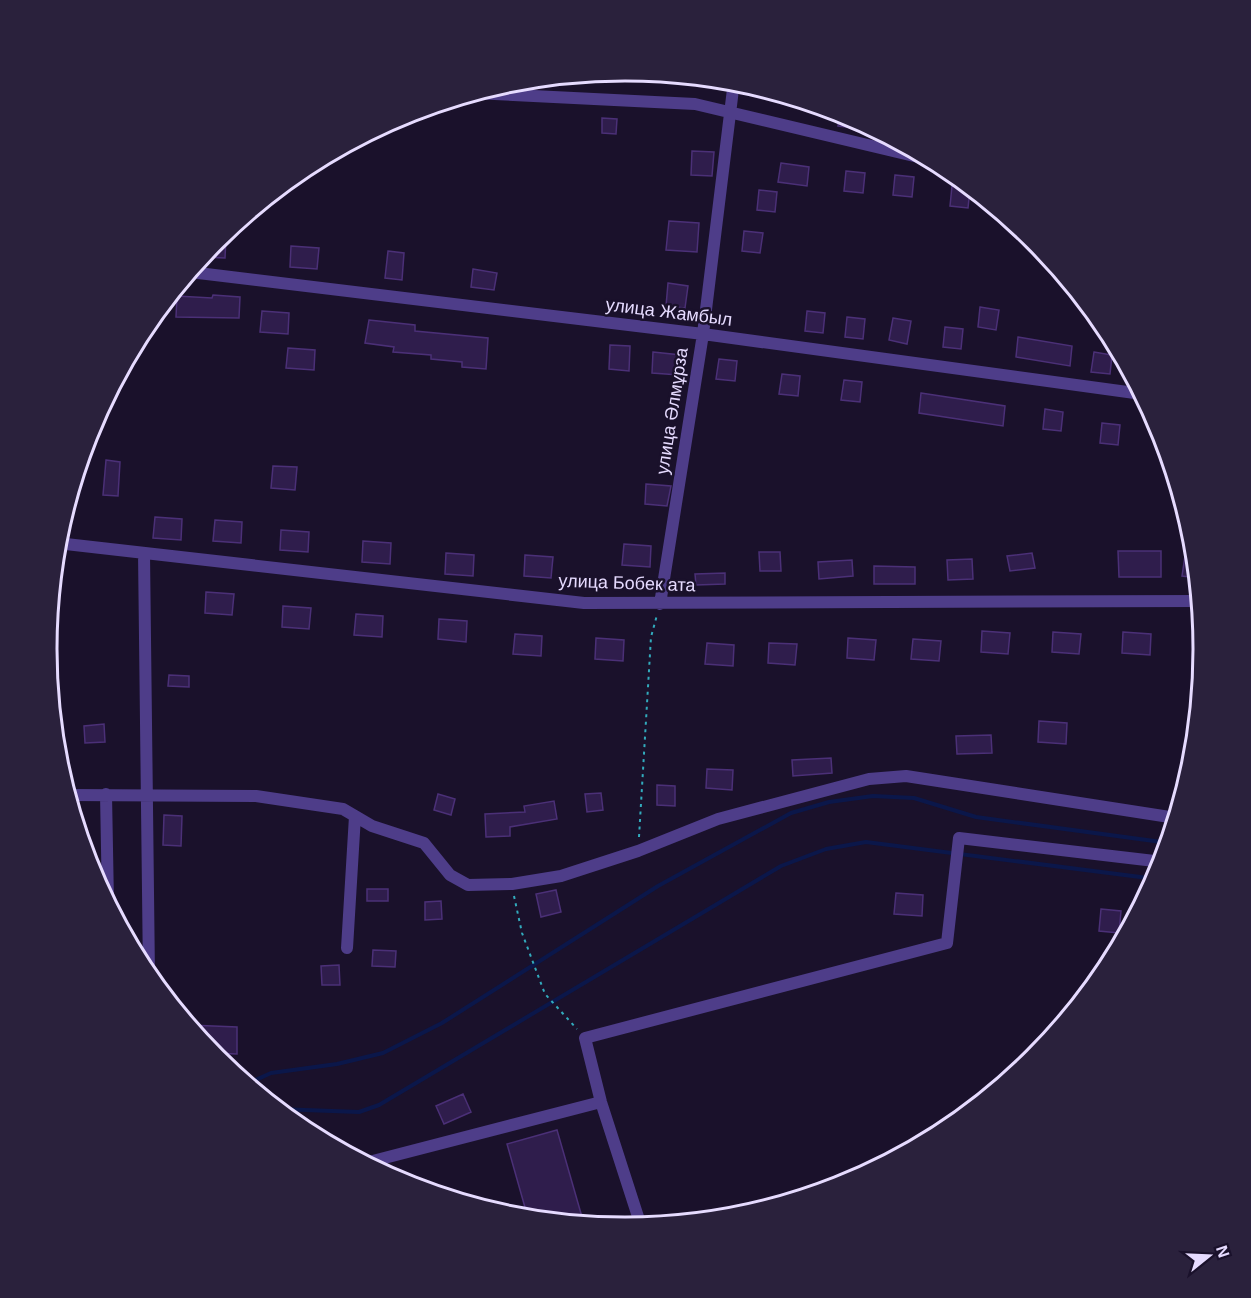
<svg xmlns="http://www.w3.org/2000/svg" width="1251" height="1298" font-family="Arial,sans-serif">
<style>
.lines{fill:none;stroke-linecap:round;stroke-linejoin:round}
.stream{stroke:#0b174a;stroke-width:4}
.building{fill:#2f1d4c;stroke:#4b3077;stroke-width:1.5}
.path{stroke:#32abbd;stroke-width:2;stroke-dasharray:3 4.5;stroke-linecap:butt}
.street{stroke:#4e3d89;stroke-width:12}
.labels{text-anchor:middle;stroke-width:5;stroke-linejoin:round;paint-order:stroke}
.street-label{font-size:18px;fill:#e6dbff;stroke:#1a112b}
.rim{fill:none;stroke:#e6dbff;stroke-width:3}
</style>
<rect width="100%" height="100%" fill="#1a112b"/>
<g class="lines">
<path class="stream" d="M 247,1084 L 271,1073 L 337,1064 L 383,1053 L 442,1023 L 658,886 L 791,813 L 829,802 L 873,796 L 914,798 L 976,817 L 1169,843
M 278,1109 L 359,1112 L 379,1105 L 781,866 L 826,849 L 866,842 L 1156,879"/>
</g>
<path class="building" d="M 839,112 L 857,119 L 856,128 L 838,126 Z
M 602,118 L 617,119 L 616,134 L 602,133 Z
M 692,151 L 714,152 L 712,176 L 691,175 Z
M 781,163 L 809,167 L 807,186 L 778,182 Z
M 846,171 L 865,173 L 863,193 L 844,191 Z
M 895,175 L 914,177 L 912,197 L 893,195 Z
M 952,186 L 970,189 L 968,208 L 950,206 Z
M 759,190 L 777,192 L 775,212 L 757,210 Z
M 669,221 L 699,223 L 697,252 L 666,250 Z
M 744,231 L 763,233 L 760,253 L 742,251 Z
M 219,237 L 226,237 L 225,258 L 202,257 Z
M 291,246 L 319,248 L 317,269 L 290,267 Z
M 388,251 L 404,253 L 402,280 L 385,278 Z
M 473,269 L 497,273 L 494,290 L 471,287 Z
M 668,283 L 688,286 L 685,308 L 666,306 Z
M 213,295 L 240,297 L 239,318 L 176,317 L 177,296 L 212,298 Z
M 980,307 L 999,310 L 996,330 L 978,327 Z
M 262,311 L 289,313 L 288,334 L 260,332 Z
M 807,311 L 825,313 L 823,333 L 805,331 Z
M 847,317 L 865,319 L 863,339 L 845,337 Z
M 893,318 L 911,321 L 907,344 L 889,340 Z
M 369,320 L 415,325 L 415,331 L 488,338 L 486,369 L 462,367 L 462,362 L 431,359 L 431,355 L 393,352 L 394,347 L 365,343 Z
M 945,327 L 963,329 L 961,349 L 943,347 Z
M 1018,337 L 1072,346 L 1070,366 L 1016,357 Z
M 610,345 L 630,346 L 629,371 L 609,369 Z
M 288,348 L 315,350 L 314,370 L 286,368 Z
M 653,352 L 681,355 L 679,375 L 652,373 Z
M 1094,352 L 1112,355 L 1110,374 L 1091,372 Z
M 719,359 L 737,361 L 735,381 L 716,379 Z
M 782,374 L 800,376 L 798,396 L 779,394 Z
M 844,380 L 862,382 L 860,402 L 841,400 Z
M 921,393 L 1005,406 L 1003,426 L 919,413 Z
M 1045,409 L 1063,412 L 1061,431 L 1043,429 Z
M 1102,423 L 1120,425 L 1118,445 L 1100,443 Z
M 106,460 L 120,462 L 118,496 L 103,495 Z
M 273,466 L 297,467 L 295,490 L 271,488 Z
M 646,484 L 671,486 L 667,506 L 645,504 Z
M 155,517 L 182,519 L 181,540 L 153,538 Z
M 215,520 L 242,522 L 241,543 L 213,541 Z
M 281,530 L 309,532 L 308,552 L 280,550 Z
M 363,541 L 391,543 L 390,564 L 362,562 Z
M 624,544 L 651,546 L 650,567 L 622,565 Z
M 1118,551 L 1161,551 L 1161,577 L 1119,577 Z
M 759,552 L 780,552 L 781,571 L 760,571 Z
M 446,553 L 474,555 L 473,576 L 445,574 Z
M 1032,553 L 1035,568 L 1010,571 L 1007,556 Z
M 525,555 L 553,557 L 551,578 L 524,576 Z
M 1185,556 L 1196,558 L 1198,578 L 1182,576 Z
M 972,559 L 973,579 L 948,580 L 947,560 Z
M 852,560 L 853,576 L 819,579 L 818,562 Z
M 874,566 L 915,567 L 915,584 L 874,584 Z
M 725,573 L 725,584 L 696,585 L 695,574 Z
M 206,592 L 234,594 L 232,615 L 205,613 Z
M 283,606 L 311,608 L 309,629 L 282,627 Z
M 356,614 L 383,616 L 382,637 L 354,635 Z
M 439,619 L 467,621 L 466,642 L 438,639 Z
M 982,631 L 1010,633 L 1008,654 L 981,652 Z
M 1053,632 L 1081,634 L 1079,654 L 1052,652 Z
M 1123,632 L 1151,634 L 1150,655 L 1122,653 Z
M 515,634 L 542,636 L 541,656 L 513,654 Z
M 596,638 L 624,640 L 623,661 L 595,659 Z
M 848,638 L 876,640 L 874,660 L 847,658 Z
M 913,639 L 941,641 L 939,661 L 911,659 Z
M 707,643 L 734,645 L 733,666 L 705,664 Z
M 769,643 L 797,644 L 795,665 L 768,663 Z
M 169,675 L 189,676 L 189,687 L 168,686 Z
M 1039,721 L 1067,723 L 1066,744 L 1038,742 Z
M 104,724 L 105,742 L 85,743 L 84,726 Z
M 991,735 L 992,753 L 957,754 L 956,736 Z
M 831,758 L 832,773 L 793,776 L 792,760 Z
M 707,769 L 733,770 L 732,790 L 706,788 Z
M 657,785 L 675,786 L 675,806 L 657,805 Z
M 601,793 L 603,810 L 587,812 L 585,794 Z
M 438,794 L 455,799 L 451,815 L 434,810 Z
M 554,801 L 557,819 L 510,827 L 510,836 L 486,837 L 485,814 L 525,812 L 524,806 Z
M 164,815 L 182,816 L 181,846 L 163,845 Z
M 367,889 L 388,889 L 388,901 L 367,901 Z
M 556,890 L 561,912 L 541,917 L 536,894 Z
M 896,893 L 923,895 L 922,916 L 894,914 Z
M 441,901 L 442,919 L 425,920 L 425,902 Z
M 1101,909 L 1121,911 L 1119,933 L 1099,931 Z
M 373,950 L 396,951 L 395,967 L 372,966 Z
M 339,965 L 340,985 L 322,985 L 321,966 Z
M 189,1025 L 237,1027 L 237,1054 L 212,1053 Z
M 463,1094 L 471,1112 L 444,1124 L 436,1106 Z
M 557,1130 L 584,1224 L 528,1218 L 507,1144 Z"/>
<g class="lines">
<path class="path" d="M 639,837 L 651,637 L 657,615
M 514,896 L 522,933 L 545,994 L 577,1029"/>
<path class="street" d="M 474,93 L 695,104 L 935,161
M 190,272 L 703,334 L 1142,394
M 57,543 L 584,603 L 1200,601
M 144,553 L 149,976
M 660,604 L 703,334 L 734,81
M 106,794 L 108,903
M 68,795 L 256,796 L 343,809 L 372,826 L 424,843 L 450,875 L 468,885 L 512,884 L 561,876 L 638,851 L 718,819 L 869,779 L 906,776 L 1176,818
M 347,948 L 355,816
M 365,1163 L 601,1102
M 641,1226 L 601,1102 L 585,1038 L 947,943 L 959,838 L 1163,862"/>
</g>
<g class="labels">
<g class="street-label">
<text transform="translate(669 312) rotate(7)" y="6">улица Жамбыл</text>
<text transform="translate(672 411) rotate(-81)" y="6">улица Әлмұрза</text>
<text transform="translate(627 583) rotate(2)" y="6">улица Бобек ата</text>
</g>
</g>
<path d="M0 0H1251V1298H0ZM57 649a568 568 0 1 1 1136 0a568 568 0 1 1-1136 0Z" fill="#2a213c" fill-rule="evenodd"/>
<path class="rim" d="M57 649a568 568 0 1 1 1136 0a568 568 0 1 1-1136 0Z"/>
<g transform="translate(1209 1256) rotate(72)" stroke="#1a112b" stroke-width="4.5" paint-order="stroke">
<path d="M0-4.5L10 22L0 15L-10 22Z" fill="#e6dbff"/>
<text y="-9" font-size="16" font-weight="bold" text-anchor="middle" fill="#e6dbff">N</text>
</g>
</svg>
